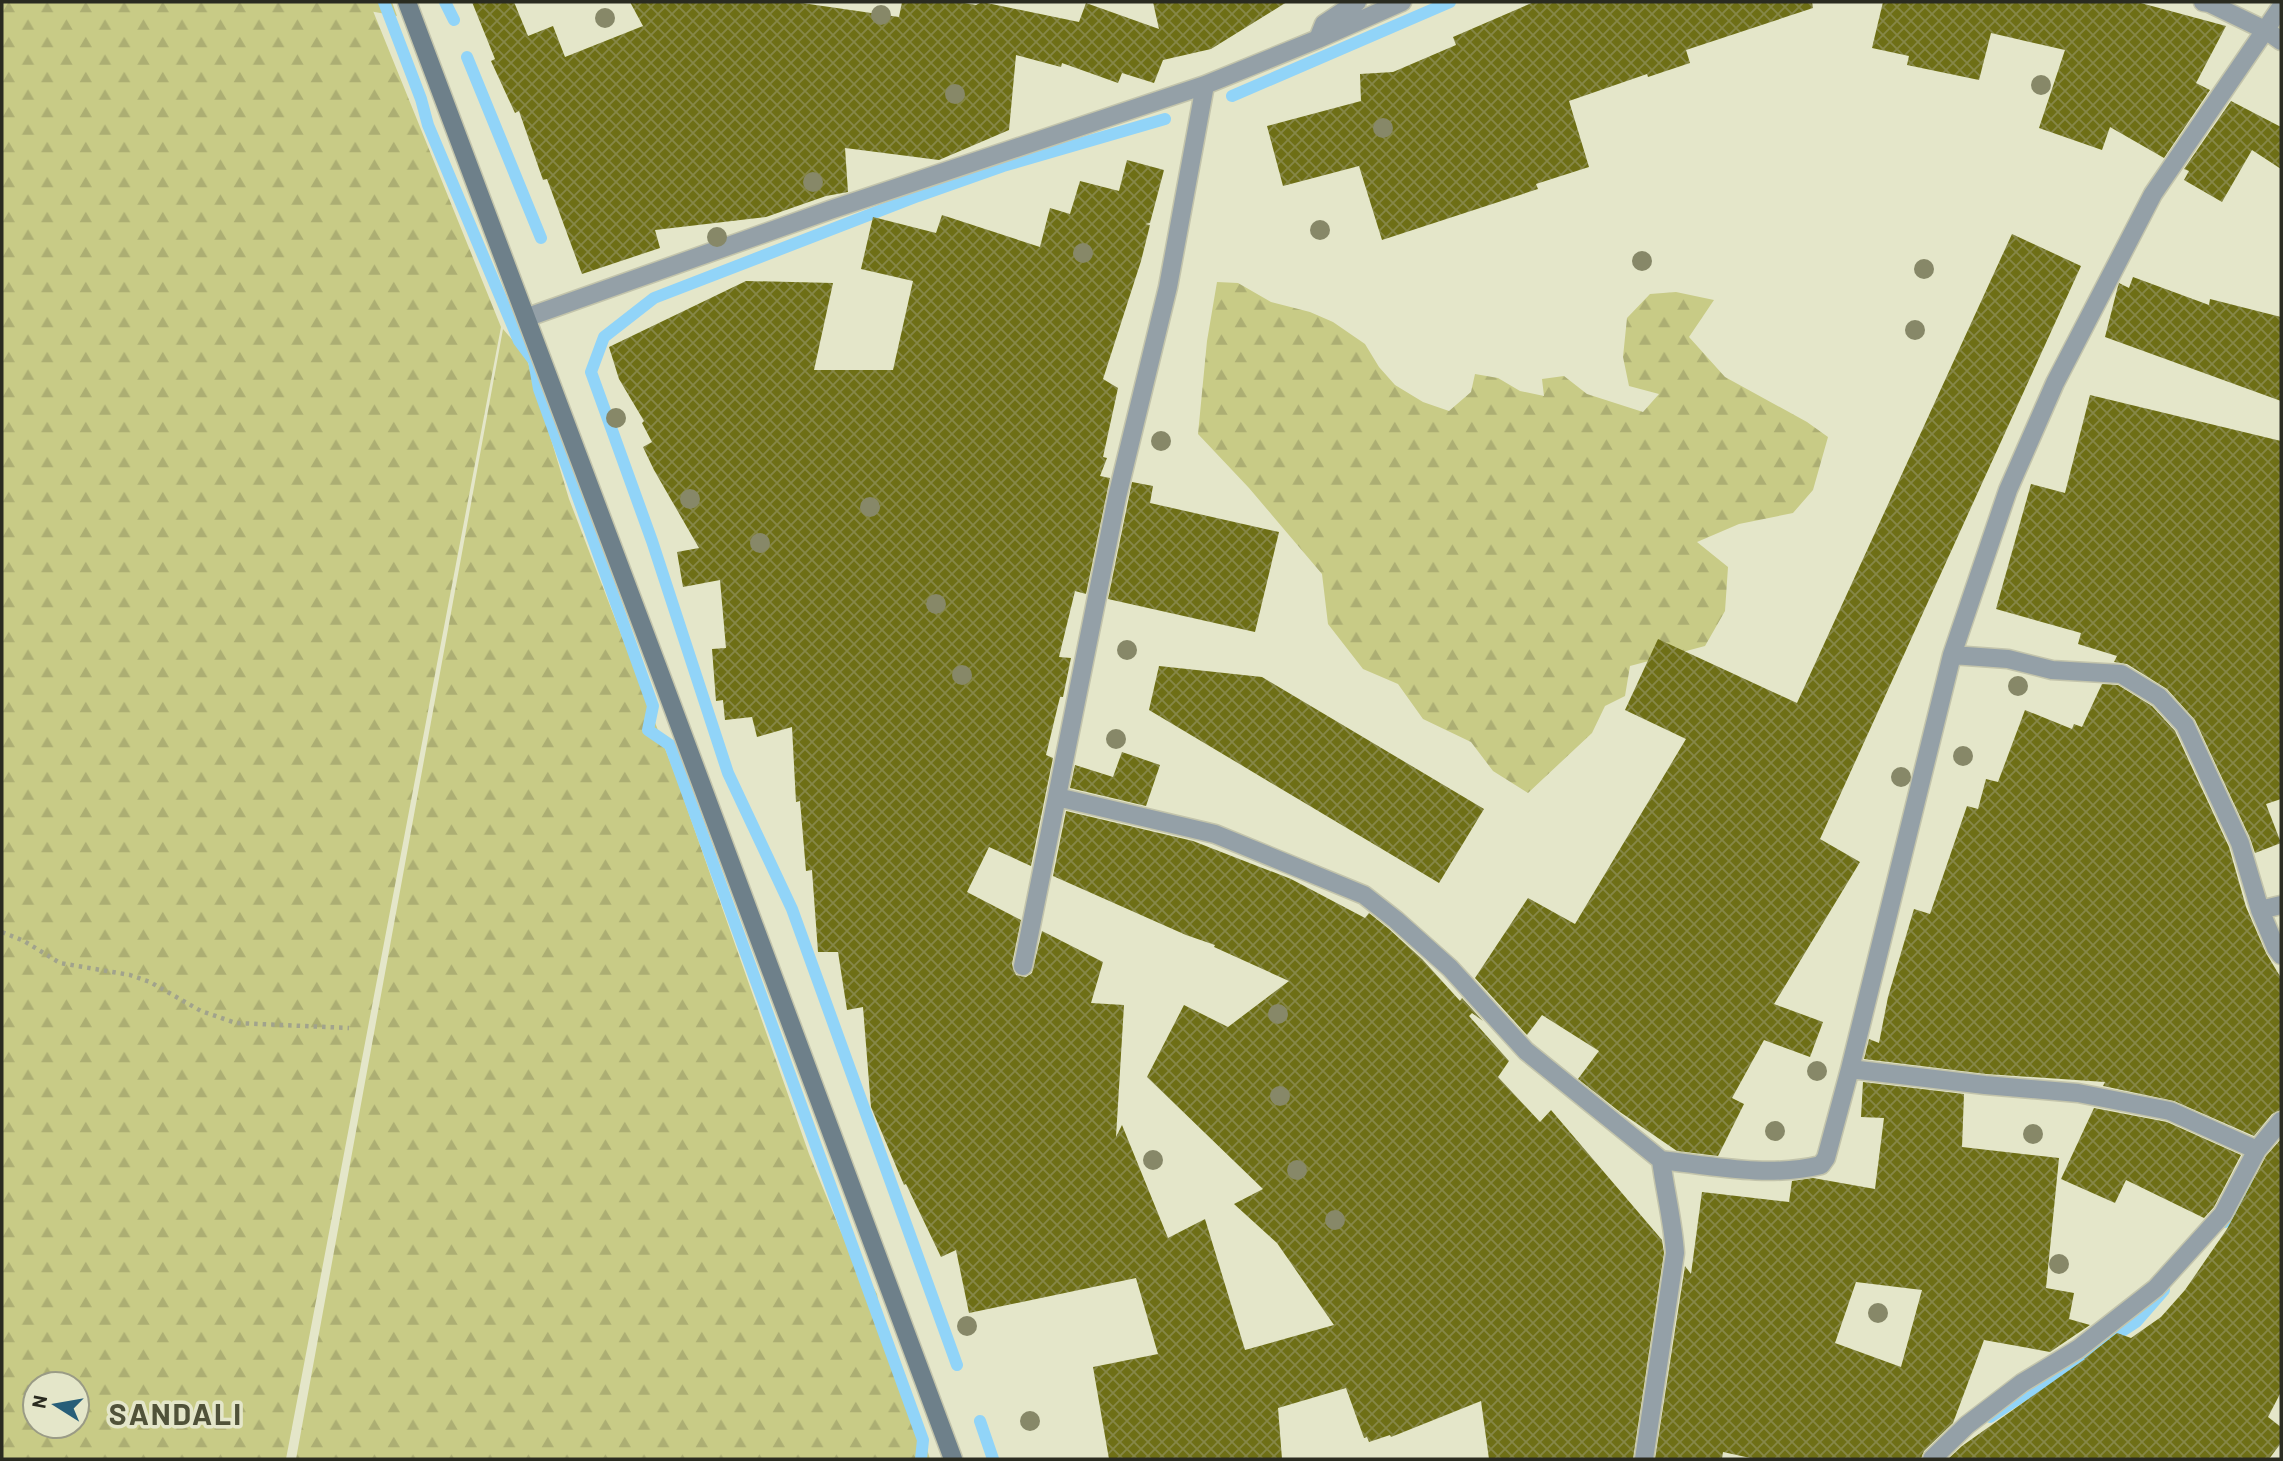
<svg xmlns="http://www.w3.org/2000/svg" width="2283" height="1461" font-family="Barlow,sans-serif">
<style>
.grass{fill:#c8cb86}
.forest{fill:url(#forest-firs);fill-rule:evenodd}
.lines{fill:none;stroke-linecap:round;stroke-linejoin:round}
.stream{stroke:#91d4f8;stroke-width:12}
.building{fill:url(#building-cross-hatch);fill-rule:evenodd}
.street-casing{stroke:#c3c4ab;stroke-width:21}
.secondary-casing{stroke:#c3c4ab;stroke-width:21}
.path{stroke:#a1a38c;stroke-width:4.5;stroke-dasharray:3.5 5;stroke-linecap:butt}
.street{stroke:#94a0a7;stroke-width:18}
.secondary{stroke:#6e808a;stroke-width:18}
.tree{fill:#878868}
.labels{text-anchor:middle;stroke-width:7;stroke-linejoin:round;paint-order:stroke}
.district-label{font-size:30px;font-weight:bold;letter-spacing:2px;fill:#505239;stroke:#e4e6c9}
</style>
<defs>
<pattern id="forest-firs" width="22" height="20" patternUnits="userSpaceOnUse" patternTransform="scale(1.75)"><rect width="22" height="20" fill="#c8cb86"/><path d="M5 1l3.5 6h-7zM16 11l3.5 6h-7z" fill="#acae73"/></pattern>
<pattern id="building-cross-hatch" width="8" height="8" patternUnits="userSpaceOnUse" patternTransform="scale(1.75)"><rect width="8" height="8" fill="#6e6f16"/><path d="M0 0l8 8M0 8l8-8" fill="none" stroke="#868748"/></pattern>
</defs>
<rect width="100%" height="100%" fill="#e4e6c9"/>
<path class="grass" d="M 319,2 L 392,2 L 397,16 Z"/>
<path class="forest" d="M 2,2 L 351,2 L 371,6 L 501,327 L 286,1459 L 2,1459 ZM 35,1384 L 77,1384 L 77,1426 L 35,1426 Z
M 1217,282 L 1238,283 L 1271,302 L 1310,312 L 1333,322 L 1365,344 L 1379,367 L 1395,385 L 1423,402 L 1449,411 L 1471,392 L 1475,374 L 1498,378 L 1520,391 L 1544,396 L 1542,379 L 1564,376 L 1587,394 L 1643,412 L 1659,394 L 1629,386 L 1623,357 L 1627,318 L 1650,294 L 1676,292 L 1714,300 L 1689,337 L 1725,377 L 1807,422 L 1828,437 L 1813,490 L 1793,513 L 1739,524 L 1697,542 L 1728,567 L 1725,611 L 1705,646 L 1630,666 L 1625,696 L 1605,706 L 1592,733 L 1528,793 L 1493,771 L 1471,742 L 1423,719 L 1398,684 L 1363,669 L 1328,624 L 1322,574 L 1249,488 L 1198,434 L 1207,341 Z
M 503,329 L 526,356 L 569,499 L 676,777 L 809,1154 L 841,1232 L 877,1294 L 887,1353 L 918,1420 L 930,1459 L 296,1459 Z"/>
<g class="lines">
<path class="stream" d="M 384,2 L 421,99 L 428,125 L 519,341 L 534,361 L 539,389 L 653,706 L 648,730 L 670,745 L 923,1440 L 921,1459
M 445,2 L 454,20
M 467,57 L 541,238
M 1232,96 L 1450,2
M 2225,1222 L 2252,1186
M 957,1365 L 792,909 L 728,773 L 652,541 L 591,372 L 604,337 L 654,298 L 918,196 L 1003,166 L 1165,119
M 1990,1417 L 2136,1322 L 2164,1290
M 980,1421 L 993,1459"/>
</g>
<path class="building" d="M 472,2 L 514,2 L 528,36 L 553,26 L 565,57 L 643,26 L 630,2 L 795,2 L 899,17 L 902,2 L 958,2 L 976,5 L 982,2 L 1079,22 L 1086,3 L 1159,29 L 1153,2 L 1287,2 L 1211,49 L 1163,60 L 1154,83 L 1122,73 L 1118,83 L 1062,63 L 1061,67 L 1016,55 L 1009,130 L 939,160 L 845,148 L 848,192 L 826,196 L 766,217 L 655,230 L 660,248 L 582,274 L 547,179 L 543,180 L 519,111 L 515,113 L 491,61 L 495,59 Z
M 1534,2 L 1812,2 L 1813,8 L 1686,50 L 1690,63 L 1648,77 L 1647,74 L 1569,101 L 1589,167 L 1536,184 L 1538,189 L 1382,240 L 1359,166 L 1283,186 L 1267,126 L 1361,101 L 1360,74 L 1393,72 L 1456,45 L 1453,37 Z
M 1883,2 L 2137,2 L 2226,26 L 2196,83 L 2210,90 L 2164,158 L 2110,127 L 2102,150 L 2039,128 L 2065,50 L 1991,33 L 1979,80 L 1907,65 L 1909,56 L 1872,48 Z
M 2231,101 L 2281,127 L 2281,169 L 2252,150 L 2222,202 L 2184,180 L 2189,171 L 2184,169 Z
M 1127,160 L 1164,170 L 1150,223 L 1145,224 L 1150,225 L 1141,261 L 1103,379 L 1118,388 L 1103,457 L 1107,458 L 1100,476 L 1110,478 L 1086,594 L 1075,591 L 1059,657 L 1071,658 L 1063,697 L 1060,697 L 1046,755 L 1053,758 L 1031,866 L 989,847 L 967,892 L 1021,920 L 1012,964 L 1016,975 L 1026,977 L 1032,973 L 1042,931 L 1103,962 L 1091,1003 L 1124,1005 L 1116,1137 L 1122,1125 L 1168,1238 L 1205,1219 L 1245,1350 L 1334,1325 L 1277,1243 L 1234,1204 L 1263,1189 L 1147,1077 L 1184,1005 L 1228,1027 L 1289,981 L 1214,947 L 1215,945 L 1186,935 L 1053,876 L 1066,811 L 1193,841 L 1291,879 L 1365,918 L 1369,913 L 1389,929 L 1422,959 L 1460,1001 L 1462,998 L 1483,1021 L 1472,1013 L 1469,1016 L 1509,1061 L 1498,1077 L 1540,1122 L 1551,1110 L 1662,1240 L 1664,1253 L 1633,1459 L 1489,1459 L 1481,1401 L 1391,1437 L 1390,1435 L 1369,1442 L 1367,1437 L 1364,1438 L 1346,1388 L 1278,1408 L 1282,1459 L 1109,1459 L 1093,1367 L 1158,1354 L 1136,1278 L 969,1313 L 956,1250 L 941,1257 L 906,1184 L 904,1185 L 871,1107 L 863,1007 L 847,1010 L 838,952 L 818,952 L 812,870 L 806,871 L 800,801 L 796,802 L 792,727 L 757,737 L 752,717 L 725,720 L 723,700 L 716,701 L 712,649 L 726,648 L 720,580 L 683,587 L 677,552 L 699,548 L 654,470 L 643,447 L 652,442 L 642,423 L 644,421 L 619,379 L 609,347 L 746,281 L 833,283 L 814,370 L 893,370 L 913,281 L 861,269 L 873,217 L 936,233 L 942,215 L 1040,247 L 1050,208 L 1070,214 L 1080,181 L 1119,191 Z
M 2012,234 L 2081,266 L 1820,839 L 1860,862 L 1774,1004 L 1823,1022 L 1810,1057 L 1764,1040 L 1732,1098 L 1744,1104 L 1718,1156 L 1677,1151 L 1620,1112 L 1578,1079 L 1599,1051 L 1542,1015 L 1527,1035 L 1475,978 L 1528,898 L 1575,924 L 1686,739 L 1625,710 L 1658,639 L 1797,703 Z
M 2133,277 L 2209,305 L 2210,299 L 2281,317 L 2281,401 L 2105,337 L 2118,286 L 2119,283 L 2129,288 Z
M 2090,395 L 2281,441 L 2281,799 L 2266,804 L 2281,843 L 2255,853 L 2250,838 L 2195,720 L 2167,689 L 2127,664 L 2114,662 L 2117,656 L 2078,644 L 2081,633 L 1996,609 L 2031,484 L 2065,493 Z
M 1132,482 L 1153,486 L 1150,503 L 1279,532 L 1255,632 L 1108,599 Z
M 1159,666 L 1262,677 L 1484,809 L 1439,883 L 1149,710 Z
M 2102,684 L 2118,685 L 2152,706 L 2175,731 L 2229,847 L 2246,907 L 2266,953 L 2281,978 L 2281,1110 L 2272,1114 L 2254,1136 L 2174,1101 L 2103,1086 L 2105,1082 L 1986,1074 L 1864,1059 L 1869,1039 L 1879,1043 L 1888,997 L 1914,909 L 1930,914 L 1967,806 L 1978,809 L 1986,779 L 1998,782 L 2025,710 L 2072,729 L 2074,724 L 2082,727 Z
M 1122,752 L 1160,765 L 1146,806 L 1070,788 L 1075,765 L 1113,777 Z
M 1863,1082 L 1964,1094 L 1962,1147 L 2059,1158 L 2046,1288 L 2074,1293 L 2069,1319 L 2090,1325 L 2050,1352 L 1984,1340 L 1953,1423 L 1924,1451 L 1921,1459 L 1755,1459 L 1723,1452 L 1722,1459 L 1655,1459 L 1685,1266 L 1691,1274 L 1702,1192 L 1789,1202 L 1792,1181 L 1813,1178 L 1875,1189 L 1884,1118 L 1861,1117 ZM 1856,1282 L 1922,1290 L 1901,1367 L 1835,1343 Z
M 2094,1108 L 2167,1122 L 2241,1155 L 2214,1207 L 2204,1218 L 2126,1180 L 2115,1203 L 2061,1179 Z
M 2281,1139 L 2281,1392 L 2268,1417 L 2281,1427 L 2281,1443 L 2269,1459 L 1948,1459 L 1962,1446 L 2085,1359 L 2084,1359 L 2117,1333 L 2131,1338 L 2161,1317 L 2185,1290 L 2227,1229 L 2266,1156 Z"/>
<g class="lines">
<defs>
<path id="street" d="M 2203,2 L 2209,3 L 2267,31 L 2281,41
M 1318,39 L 1324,24 L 1357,2
M 528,317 L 830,210 L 1205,85 L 1318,39 L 1402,2
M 1952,655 L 2008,659 L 2052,670 L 2121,674 L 2159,697 L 2185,725 L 2240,843 L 2260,910 L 2276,948 L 2281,955
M 1057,797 L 1215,834 L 1364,895 L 1396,920 L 1450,968 L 1526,1051 L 1661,1160 C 1665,1191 1673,1222 1675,1253 L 1644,1459
M 2260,910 L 2281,905
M 1023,966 L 1117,497 L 1168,287 L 1205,85
M 1850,1069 L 1985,1085 L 2078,1093 L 2170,1111 L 2257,1150
M 1661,1160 C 1713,1166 1769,1178 1821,1165 L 1826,1158 L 1850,1069 L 1952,655 L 2008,490 L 2055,383 L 2153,194 L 2281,7
M 1932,1459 L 1967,1425 L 2022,1383 L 2078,1349 L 2156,1288 L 2223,1214 L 2257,1150 L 2281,1121"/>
<path id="secondary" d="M 407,2 C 593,486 770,974 953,1459"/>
</defs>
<use href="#street" class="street-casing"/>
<use href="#secondary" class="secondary-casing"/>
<path class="path" d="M 2,932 L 24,941 L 60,963 L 130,975 L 150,982 L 201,1011 L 236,1023 L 349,1028"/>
<use href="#street" class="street"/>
<use href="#secondary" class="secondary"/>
</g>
<g class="tree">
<circle cx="881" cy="15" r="10"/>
<circle cx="605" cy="18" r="10"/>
<circle cx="2041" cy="85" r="10"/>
<circle cx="955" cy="94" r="10"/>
<circle cx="1383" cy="128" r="10"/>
<circle cx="813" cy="182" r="10"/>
<circle cx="1320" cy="230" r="10"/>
<circle cx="717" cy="237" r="10"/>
<circle cx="1083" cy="253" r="10"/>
<circle cx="1642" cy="261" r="10"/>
<circle cx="1924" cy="269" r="10"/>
<circle cx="1915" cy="330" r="10"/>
<circle cx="616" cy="418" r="10"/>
<circle cx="1161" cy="441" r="10"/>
<circle cx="690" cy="499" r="10"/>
<circle cx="870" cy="507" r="10"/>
<circle cx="760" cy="543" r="10"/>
<circle cx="936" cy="604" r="10"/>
<circle cx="1127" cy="650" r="10"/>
<circle cx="962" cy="675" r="10"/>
<circle cx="2018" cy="686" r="10"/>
<circle cx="1116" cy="739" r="10"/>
<circle cx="1963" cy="756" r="10"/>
<circle cx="1901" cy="777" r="10"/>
<circle cx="1278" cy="1014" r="10"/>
<circle cx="1817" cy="1071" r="10"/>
<circle cx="1280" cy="1096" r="10"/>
<circle cx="1775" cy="1131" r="10"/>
<circle cx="2033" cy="1134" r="10"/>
<circle cx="1153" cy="1160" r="10"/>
<circle cx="1297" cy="1170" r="10"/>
<circle cx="1335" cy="1220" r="10"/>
<circle cx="2059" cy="1264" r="10"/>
<circle cx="1878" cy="1313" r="10"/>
<circle cx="967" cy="1326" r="10"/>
<circle cx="1030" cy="1421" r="10"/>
</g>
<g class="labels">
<g class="district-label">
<text x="176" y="1425">SANDALI</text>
</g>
</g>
<rect width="2283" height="1461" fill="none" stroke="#2a2b20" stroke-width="7"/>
<g transform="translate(56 1405) rotate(281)"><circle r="33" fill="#e4e6c9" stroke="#9a9b85" stroke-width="2"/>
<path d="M0-5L12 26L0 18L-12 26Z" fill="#275e78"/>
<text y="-10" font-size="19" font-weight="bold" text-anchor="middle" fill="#2a2b20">N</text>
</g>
</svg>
